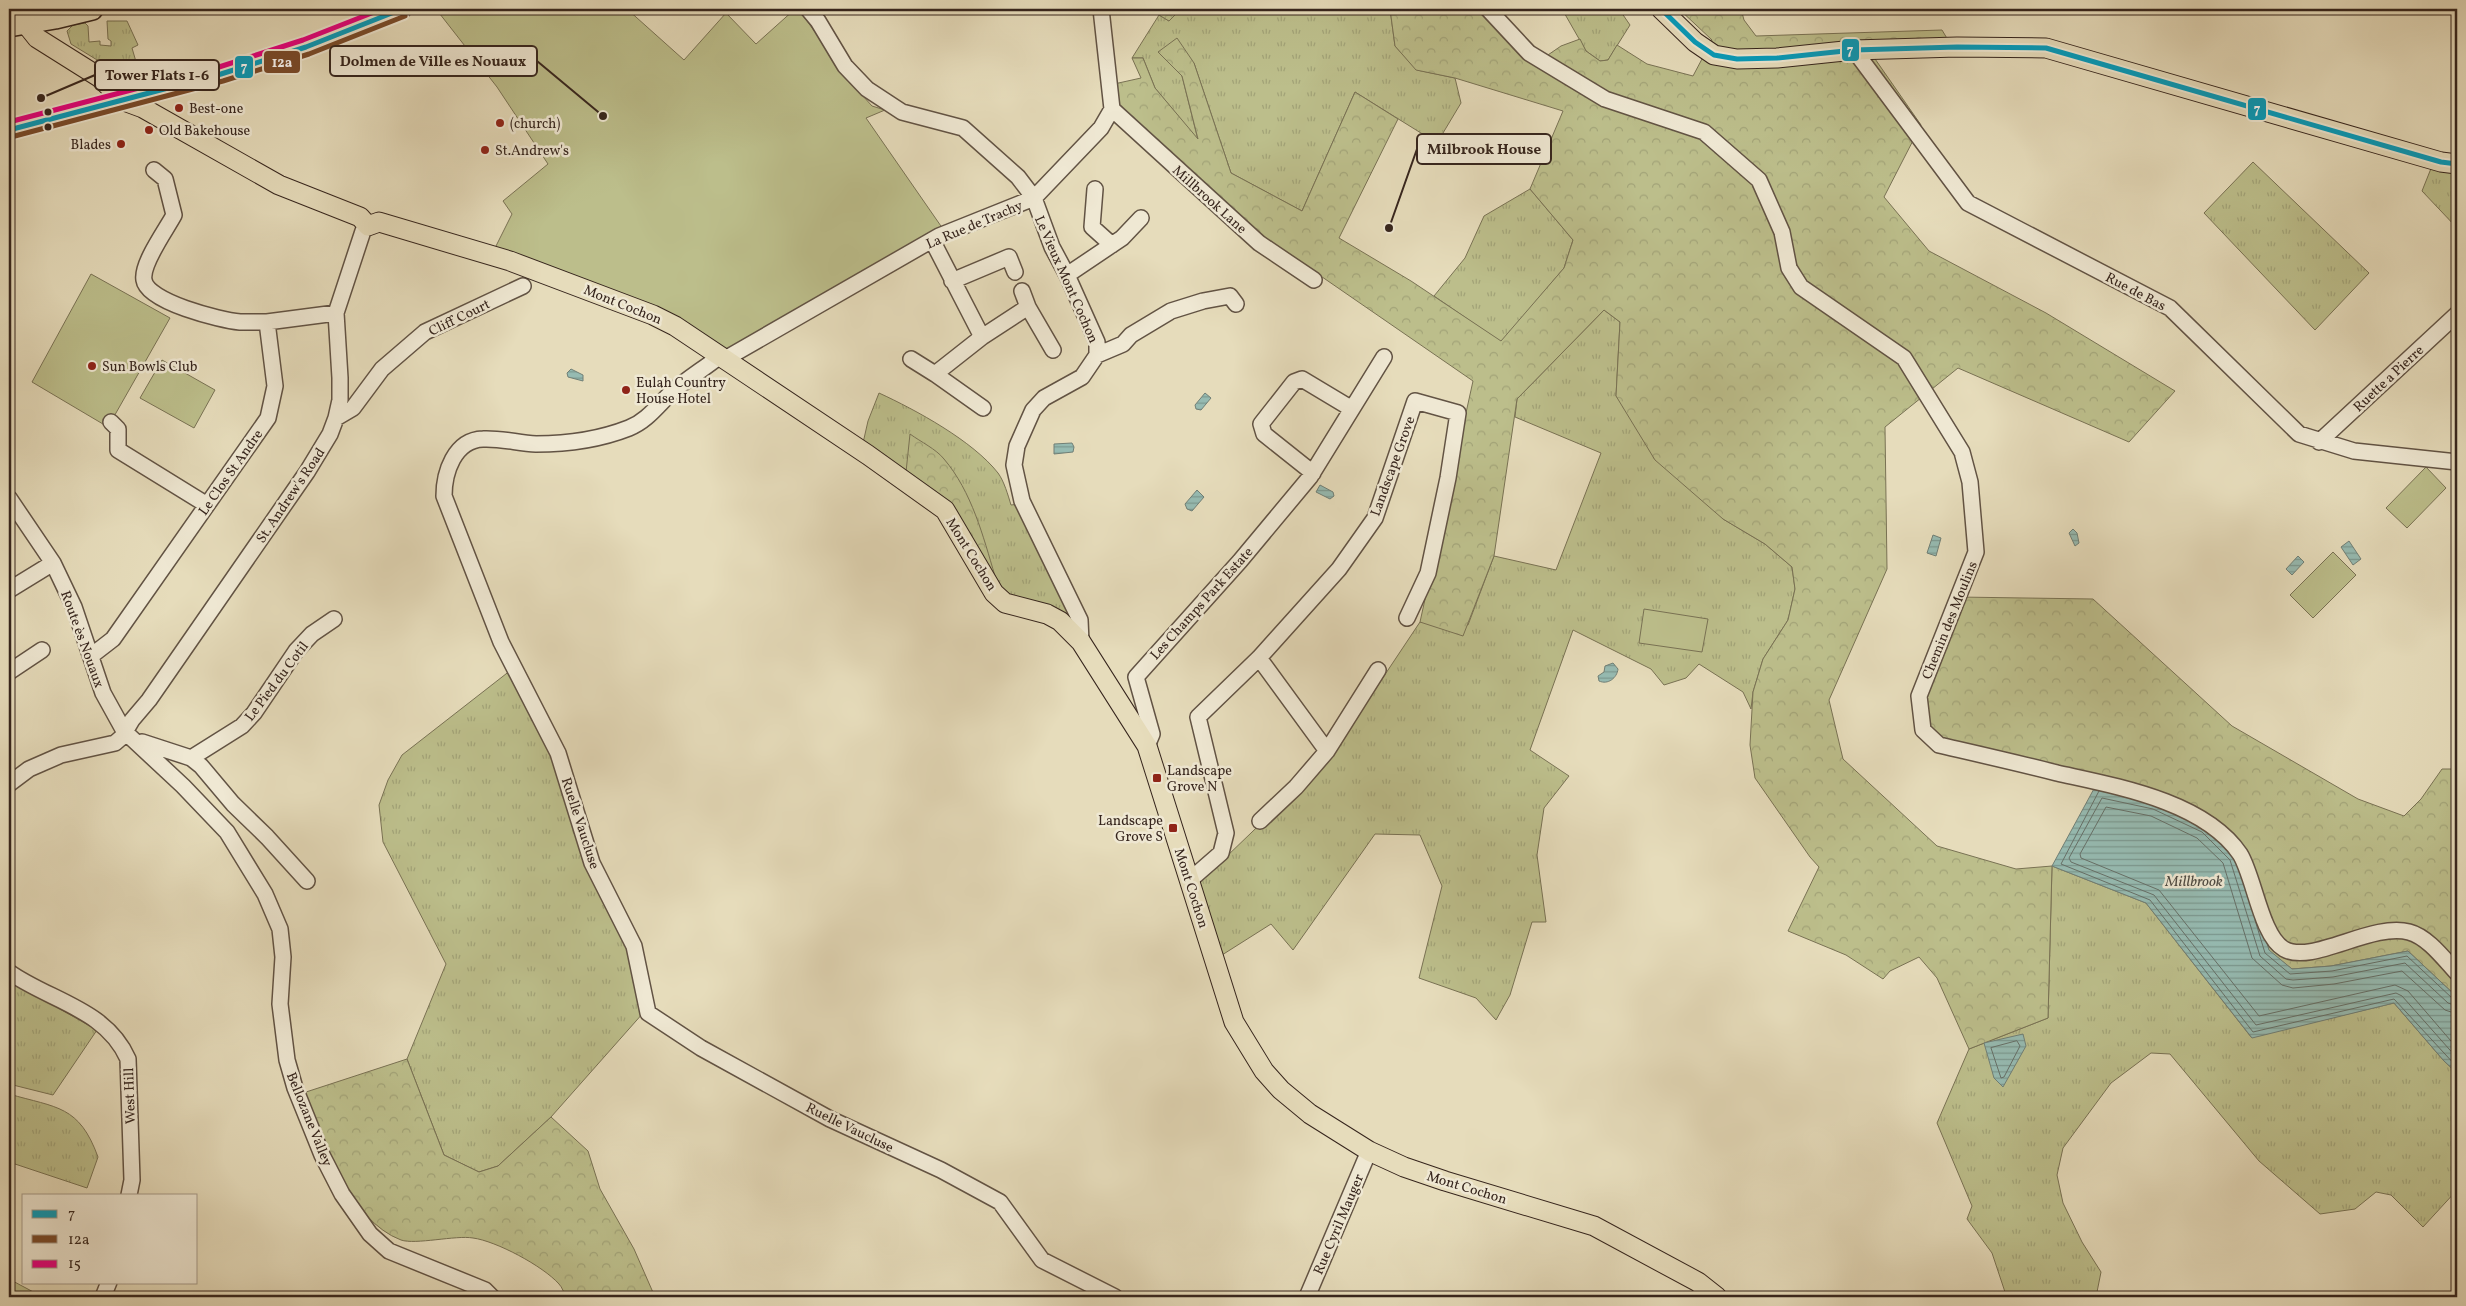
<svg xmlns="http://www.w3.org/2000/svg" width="2466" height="1306" font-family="Vollkorn,serif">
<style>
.grass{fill:url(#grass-tufts);stroke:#797254}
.forest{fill:url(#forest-crowns);stroke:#797254}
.park{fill:#bcbe8b;stroke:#797254}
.water{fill:url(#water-rules);stroke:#707f76}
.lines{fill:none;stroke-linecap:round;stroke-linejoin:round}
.shore{stroke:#667068;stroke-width:1}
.minor-casing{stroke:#625344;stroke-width:18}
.major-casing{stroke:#36251d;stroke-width:21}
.highway-casing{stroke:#36251d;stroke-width:24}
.minor{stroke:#efe8d3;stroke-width:15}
.major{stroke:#e6dcbb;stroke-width:19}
.highway{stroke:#e6dcbb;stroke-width:21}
.bus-1-casing{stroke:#efe8d3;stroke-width:9}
.bus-2-casing{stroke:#efe8d3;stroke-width:9}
.bus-3-casing{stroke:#efe8d3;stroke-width:9}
.bus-1{stroke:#059cbc;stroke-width:5}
.bus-2{stroke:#7a4b2a;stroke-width:5}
.bus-3{stroke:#e5007d;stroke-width:5}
.poi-dot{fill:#8f2418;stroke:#efe8d3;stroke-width:2}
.bus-dot{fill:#36251d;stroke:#efe8d3;stroke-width:2}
.labels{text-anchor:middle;stroke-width:5;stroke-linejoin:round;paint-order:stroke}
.poi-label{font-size:14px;fill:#36251d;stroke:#efe8d3;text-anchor:start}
.street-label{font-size:14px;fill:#36251d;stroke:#efe8d3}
.water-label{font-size:15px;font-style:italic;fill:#4e4a42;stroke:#efe8d3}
.leader{fill:none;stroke:#36251d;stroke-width:2}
.callout-dot{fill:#36251d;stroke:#efe8d3;stroke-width:2}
.callout{fill:#efe8d3;stroke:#36251d;stroke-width:2}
.callout-label{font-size:15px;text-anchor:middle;font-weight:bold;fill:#36251d}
.line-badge{stroke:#efe8d3;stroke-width:2}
.badge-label{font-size:14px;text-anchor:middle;font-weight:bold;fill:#fff}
</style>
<defs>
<pattern id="grass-tufts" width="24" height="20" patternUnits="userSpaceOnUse" patternTransform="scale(1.25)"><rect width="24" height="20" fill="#bcbe8b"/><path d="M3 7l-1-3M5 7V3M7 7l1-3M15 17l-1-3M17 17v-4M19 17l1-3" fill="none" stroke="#a2a378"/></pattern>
<pattern id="forest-crowns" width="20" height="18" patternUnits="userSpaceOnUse" patternTransform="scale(1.25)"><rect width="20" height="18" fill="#bcbe8b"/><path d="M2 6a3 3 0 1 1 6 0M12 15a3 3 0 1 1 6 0" fill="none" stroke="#a2a378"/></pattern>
<pattern id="water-rules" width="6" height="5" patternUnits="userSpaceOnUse" patternTransform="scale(1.25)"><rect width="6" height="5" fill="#96bbb2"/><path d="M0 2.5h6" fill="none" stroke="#7b9890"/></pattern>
</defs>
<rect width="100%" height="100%" fill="#e6dcbb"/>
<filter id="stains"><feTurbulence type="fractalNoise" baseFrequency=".004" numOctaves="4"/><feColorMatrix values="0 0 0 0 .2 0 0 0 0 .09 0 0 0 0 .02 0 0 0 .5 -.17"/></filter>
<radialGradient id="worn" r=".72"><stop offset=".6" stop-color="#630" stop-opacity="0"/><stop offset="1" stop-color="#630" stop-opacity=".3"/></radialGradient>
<path class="grass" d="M 1181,9 L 1390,9 L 1395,46 L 1417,70 L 1455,78 L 1461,103 L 1437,143 L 1355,92 L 1302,211 L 1231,173 L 1194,63 L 1158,52 L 1182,76 L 1198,140 L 1155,88 L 1143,58 L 1132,58 L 1159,15 L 1169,21 Z
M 1562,9 L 1619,9 L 1630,25 L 1608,60 L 1600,61 L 1586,51 Z
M 107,21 L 127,21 L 138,45 L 132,48 L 139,72 L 133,77 L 125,71 L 120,74 L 71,44 L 67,31 L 73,25 L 85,23 L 88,26 L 89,42 L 100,41 L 100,45 L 111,46 L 111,41 L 108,39 Z
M 2253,162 L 2369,273 L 2315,330 L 2204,213 Z
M 2432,166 L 2457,171 L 2457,228 L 2422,191 Z
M 1530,189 L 1573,240 L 1564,268 L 1501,342 L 1434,296 L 1465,258 L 1484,216 Z
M 1604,310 L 1620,322 L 1616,396 L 1723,519 L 1765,544 L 1792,567 L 1795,589 L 1788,620 L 1763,659 L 1753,692 L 1751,709 L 1743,692 L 1699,664 L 1686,678 L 1664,685 L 1651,669 L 1573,630 L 1530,750 L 1569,776 L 1544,808 L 1537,855 L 1546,922 L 1532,922 L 1510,995 L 1496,1020 L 1476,998 L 1419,978 L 1442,886 L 1420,835 L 1375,834 L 1293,950 L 1271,924 L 1222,955 L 1199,883 L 1330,757 L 1420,622 L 1468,625 L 1494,556 L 1556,570 L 1601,453 L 1515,417 L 1517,399 Z
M 879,393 C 916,410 973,441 998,473 C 1004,481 1008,495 1011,505 L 1020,504 L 1071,613 L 1070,620 L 1006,594 L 951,503 L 863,443 L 868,421 Z
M 511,670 L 556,754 L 629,947 L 644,1012 L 551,1117 L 498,1166 L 479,1172 L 444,1155 L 407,1059 L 446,964 L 383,842 L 379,805 L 388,780 L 402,755 Z
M 2052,866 L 2146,903 L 2251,1037 L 2394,1003 L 2444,1061 L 2457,1073 L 2457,1190 L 2423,1227 L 2391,1195 L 2376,1192 L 2355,1209 L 2320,1214 L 2259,1161 L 2170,1054 L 2151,1053 L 2111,1083 L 2063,1148 L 2057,1175 L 2063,1203 L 2082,1242 L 2101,1272 L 2096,1297 L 2021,1297 L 2005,1292 L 1992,1253 L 1967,1219 L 1972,1206 L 1937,1123 L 1969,1049 L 2048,1018 Z
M 9,980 L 97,1030 L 53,1095 L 9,1084 Z
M 9,1094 C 57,1108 79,1105 98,1157 L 87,1188 L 9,1162 Z
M 9,1279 L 39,1295 L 42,1297 L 9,1297 Z"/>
<path class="forest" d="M 1161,9 L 1181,9 L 1169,21 L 1159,15 Z
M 1390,9 L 1486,9 L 1545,57 L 1561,46 L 1580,39 L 1586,51 L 1600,61 L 1608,60 L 1617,45 L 1647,64 L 1693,76 L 1712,40 L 1679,9 L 1741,9 L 1744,20 L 1756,36 L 1942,30 L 1948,40 L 1873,56 L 1921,125 L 1884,197 L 1929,251 L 2046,313 L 2175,391 L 2129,442 L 1958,368 L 1885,427 L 1887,569 L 1829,700 L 1843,759 L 1937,846 L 2016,869 L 2052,866 L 2048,1018 L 1969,1049 L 1937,978 L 1919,957 L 1890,971 L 1883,979 L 1846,955 L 1788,931 L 1819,867 L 1810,857 L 1755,778 L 1750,745 L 1753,692 L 1763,659 L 1788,620 L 1795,589 L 1792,567 L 1765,544 L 1723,519 L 1655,460 L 1616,396 L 1620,322 L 1604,310 L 1517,399 L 1494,556 L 1463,636 L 1420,622 L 1473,381 L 1225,210 L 1117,109 L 1114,84 L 1141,78 L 1132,58 L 1143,58 L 1155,88 L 1198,139 L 1182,76 L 1158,52 L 1177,38 L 1194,63 L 1231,173 L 1302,211 L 1355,92 L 1398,119 L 1339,238 L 1411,281 L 1501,341 L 1564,268 L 1573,240 L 1530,189 L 1563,111 L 1455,78 L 1416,70 L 1395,46 Z
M 910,434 C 921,442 936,449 944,459 C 972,492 983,536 995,576 L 951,503 L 906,472 Z
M 1958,597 L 2093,599 L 2232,726 L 2358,799 L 2404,816 L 2421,799 L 2442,769 L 2457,769 L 2457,997 L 2408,951 L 2331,966 L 2292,969 L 2269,951 L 2240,854 L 2150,795 L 1939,745 L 1923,730 L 1919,696 Z
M 407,1059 L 444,1155 L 479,1172 L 498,1166 L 551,1117 L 588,1151 L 600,1189 L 634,1249 L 655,1297 L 566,1297 C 564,1293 562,1287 559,1284 C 543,1266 496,1241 473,1238 C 456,1235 415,1245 401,1240 C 350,1221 321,1140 303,1093 Z"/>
<path class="park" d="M 436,9 L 627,9 L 684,60 L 726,13 L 756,44 L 795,9 L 798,9 L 863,96 L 872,106 L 885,110 L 866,118 L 943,229 L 727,353 L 494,250 L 512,214 L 503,201 L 548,164 L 497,87 Z
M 91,274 L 170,318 L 108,427 L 32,382 Z
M 162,360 L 215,390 L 194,428 L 140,398 Z
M 2426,467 L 2446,488 L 2407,528 L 2386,508 Z
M 2333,552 L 2356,575 L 2313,618 L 2290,595 Z
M 1644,609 L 1708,619 L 1702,652 L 1639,643 Z"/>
<path class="water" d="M 571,369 L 583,375 L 583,381 L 568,377 L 567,373 Z
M 1205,393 L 1211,398 L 1201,410 L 1196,409 L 1195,405 Z
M 1072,443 L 1074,447 L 1073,452 L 1054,454 L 1054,444 Z
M 1320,485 L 1333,492 L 1334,496 L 1330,499 L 1316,492 Z
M 1197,490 L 1204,497 L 1192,511 L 1187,509 L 1185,504 Z
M 2073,529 L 2077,533 L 2079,543 L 2075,546 L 2069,533 Z
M 1933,535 L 1941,538 L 1936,556 L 1927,553 Z
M 2349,541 L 2361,559 L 2353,565 L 2341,547 Z
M 2298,556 L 2304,562 L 2292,575 L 2286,569 Z
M 1613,663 L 1618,669 C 1617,678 1608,685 1599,681 L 1598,676 L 1604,672 L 1605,666 Z
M 2096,785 L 2209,823 L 2240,854 L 2269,950 L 2292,969 L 2331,966 L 2408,951 L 2457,997 L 2457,1073 L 2444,1061 L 2394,1003 L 2252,1038 L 2146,903 L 2052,866 Z
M 2023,1034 L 2026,1046 L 2003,1087 L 1994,1078 L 1984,1043 Z"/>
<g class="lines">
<path class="shore" d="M 2099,791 L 2061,864 L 2150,900 L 2253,1032 L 2394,999 L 2457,1067
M 2255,920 L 2265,953 L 2290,974 L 2332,971 L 2407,956 L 2452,998 L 2457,1000
M 2457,1006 L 2448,1003 L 2405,963 L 2333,977 L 2293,980 L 2286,979 L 2260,956 L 2230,860 L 2202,832 L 2153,809 L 2102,798 L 2069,858 L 2071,862 L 2154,895 L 2256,1025 L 2396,993 L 2402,996 L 2457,1058
M 2457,1014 L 2445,1010 L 2402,971 L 2334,984 L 2293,988 L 2282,985 L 2252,958 L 2223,863 L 2197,838 L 2151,816 L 2106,807 L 2080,854 L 2081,858 L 2159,890 L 2259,1016 L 2395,985 L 2408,991 L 2457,1048
M 2017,1041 L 2020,1046 L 2004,1077 L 2001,1078 L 1991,1048 Z"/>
<defs>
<path id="minor" d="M 808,9 L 818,21 L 845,66 L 867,89 L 902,112 L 963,128 L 1018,177 L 1034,198 L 1052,247 L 1067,275 L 1097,342 L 1097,355 L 1082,377 L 1044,398 L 1033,410 L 1017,446 L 1014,465 L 1022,501 L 1080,620 L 1081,642
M 1488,9 L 1529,53 L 1605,99 L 1704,132 L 1759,180 L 1782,232 L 1789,268 L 1801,287 L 1904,358 L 1962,452 L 1970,482 L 1976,552 L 1919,696 L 1923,730 L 1939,745 C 1978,754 2018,763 2057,773 C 2115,786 2204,801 2240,854 C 2254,876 2261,936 2284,949 C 2312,965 2372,922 2409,932 C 2428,937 2444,959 2457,973
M 1854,50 L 1968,203 L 2170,308 L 2299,434 L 2354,451 L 2457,462
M 1112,109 L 1259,243 L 1314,280
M 154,170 L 165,179 L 174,215 C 166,230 141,264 144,280 C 147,302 220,320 240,322 C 248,322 258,322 267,322
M 1095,189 L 1092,227 L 1112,245
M 932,240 L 982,337 L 935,374 L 983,408
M 1067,275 L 1122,238 L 1141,218
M 952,281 L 1009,257 L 1015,272
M 1022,291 L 1028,307
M 982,337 L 1028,307 L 1053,350
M 1097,355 L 1123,344 L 1131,335 L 1171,311 L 1203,301 L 1230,296 L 1236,304
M 720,356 C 705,368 687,379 672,392 C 658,405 647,421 629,428 C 601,439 566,444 536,444 C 518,443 500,438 483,439 C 454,440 444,473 444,496 L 501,642 L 558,753 L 592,863 L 634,946 L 648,1013 L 701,1048 L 830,1119 L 941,1170 L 1000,1202 L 1042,1260 L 1115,1297
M 725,359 L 939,236 L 1034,198 L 1101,128 L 1112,109 L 1101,9
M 911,359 L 935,374
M 336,418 L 353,408 L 382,369 L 425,332 L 523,286
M 111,422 L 118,429 L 118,450 L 207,505
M 2319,442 L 2457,314
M 1313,473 L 1264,434 L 1261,424 L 1294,382 L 1302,379 L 1352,409
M 9,498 L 53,563 L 74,607 L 103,693 L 124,731 L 183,786 L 227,832 L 265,894 L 280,929 L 283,957 L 280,1004 L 287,1060 L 295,1088 L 322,1155 L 342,1194 L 370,1234 L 389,1251 L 485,1290 L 492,1297
M 9,590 L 53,563
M 91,656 L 113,639 L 268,418 L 275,386 L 267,322 L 336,313
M 1259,658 L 1327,751
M 9,672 L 42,650
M 138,744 L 142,742 L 191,758 L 201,766 L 233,804 L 267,837 L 307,881
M 1147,746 L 1152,734 L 1136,677 L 1240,561 L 1310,477 L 1384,357
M 191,758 L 242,726 L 254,713 L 296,651 L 312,634 L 334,619
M 9,784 L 29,769 L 61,755 L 115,743 L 122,737 L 132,720 L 149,700 L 307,472 L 330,434 L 336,418 L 340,400 L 340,378 L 336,313 L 363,231 L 368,226
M 1260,821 L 1296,787 L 1327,751 L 1378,670
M 1190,880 L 1221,853 L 1226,833 L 1198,717 L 1259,658 L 1339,569 L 1375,518 L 1415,401 L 1458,413 L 1448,478 L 1428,573 L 1407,618
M 9,972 C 50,1001 106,1009 128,1059 L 132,1180 L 129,1195
M 103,1297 L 109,1282
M 1307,1297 L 1369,1151"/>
<path id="major" d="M 1661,9 L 1695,42 L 1714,55 L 1737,59 L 1777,58 L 1854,50 L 1957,47 L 2046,48 L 2441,162 L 2457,164
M 25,23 L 37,38 L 99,77 L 124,101 L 143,108 L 279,185 L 360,217 L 368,226 L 379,222 L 510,261 L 653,315 L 675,326 L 868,455 L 945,510 L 994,593 L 1005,603 L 1047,614 L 1060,621 L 1081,642 L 1147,746 L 1234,1022 L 1264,1071 L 1281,1090 L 1310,1114 L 1369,1151 L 1404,1167 L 1445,1181 L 1594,1226 L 1698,1282 L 1717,1297
M 9,130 L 221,74 L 306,47 L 402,9"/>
<path id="highway" d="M 9,26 L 55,18 L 92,9"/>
</defs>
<use href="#minor" class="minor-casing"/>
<use href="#major" class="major-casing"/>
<use href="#highway" class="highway-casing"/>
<use href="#minor" class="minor"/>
<use href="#major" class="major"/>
<use href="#highway" class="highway"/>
<defs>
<path id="bus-1" d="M 1661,9 L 1695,42 L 1714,55 L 1737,59 L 1777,58 L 1854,50 L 1957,47 L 2046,48 L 2441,162 L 2457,164
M 9,130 L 221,74 L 306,47 L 402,9"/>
<path id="bus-2" d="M 11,137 L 223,81 L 309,54 L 405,16"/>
<path id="bus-3" d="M 9,122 L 219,67 L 303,40 L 382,9"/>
</defs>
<use href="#bus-1" class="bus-1-casing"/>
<use href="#bus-2" class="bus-2-casing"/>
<use href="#bus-3" class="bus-3-casing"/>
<use href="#bus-1" class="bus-1"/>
<use href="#bus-2" class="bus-2"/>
<use href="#bus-3" class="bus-3"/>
</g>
<g class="poi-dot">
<circle cx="179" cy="108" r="5"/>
<circle cx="500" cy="123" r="5"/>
<circle cx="149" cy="130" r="5"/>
<circle cx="121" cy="144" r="5"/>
<circle cx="485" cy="150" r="5"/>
<circle cx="92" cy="366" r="5"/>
<circle cx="626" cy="390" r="5"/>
<rect x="1152" y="773" width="10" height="10" rx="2.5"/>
<rect x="1168" y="823" width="10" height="10" rx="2.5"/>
</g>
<g class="bus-dot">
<circle cx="48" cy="112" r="4.5"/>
<circle cx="48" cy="127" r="4.5"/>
</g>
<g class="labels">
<g class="poi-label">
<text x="189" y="113">Best-one</text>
<text x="510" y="128">(church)</text>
<text x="159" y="135">Old Bakehouse</text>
<text x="111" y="149" text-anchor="end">Blades</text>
<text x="495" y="155">St.Andrew's</text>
<text x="102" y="371">Sun Bowls Club</text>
<text x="636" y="387">Eulah Country<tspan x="636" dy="16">House Hotel</tspan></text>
<text x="1167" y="775">Landscape<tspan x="1167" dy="16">Grove N</tspan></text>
<text x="1163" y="825" text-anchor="end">Landscape<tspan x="1163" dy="16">Grove S</tspan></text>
</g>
<g class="street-label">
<text transform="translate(1210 199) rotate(42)" y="5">Millbrook Lane</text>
<text transform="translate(974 224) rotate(-23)" y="5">La Rue de Trachy</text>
<text transform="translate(1067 279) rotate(66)" y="5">Le Vieux Mont Cochon</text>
<text transform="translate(2136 291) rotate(28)" y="5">Rue de Bas</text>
<text transform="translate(623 304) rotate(22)" y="5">Mont Cochon</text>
<text transform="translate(459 317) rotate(-26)" y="5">Cliff Court</text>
<text transform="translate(2388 378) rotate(-43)" y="5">Ruette a Pierre</text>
<text transform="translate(1392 466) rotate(-70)" y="5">Landscape Grove</text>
<text transform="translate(230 472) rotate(-55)" y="5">Le Clos St Andre</text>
<text transform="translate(290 495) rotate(-56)" y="5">St. Andrew's Road</text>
<text transform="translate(972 554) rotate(58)" y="5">Mont Cochon</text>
<text transform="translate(1201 603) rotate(-48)" y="5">Les Champs Park Estate</text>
<text transform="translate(1949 620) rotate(-68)" y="5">Chemin des Moulins</text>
<text transform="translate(83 639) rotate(70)" y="5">Route ès Nouaux</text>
<text transform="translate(276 681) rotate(-53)" y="5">Le Pied du Cotil</text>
<text transform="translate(581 823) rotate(72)" y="5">Ruelle Vaucluse</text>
<text transform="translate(1192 888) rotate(72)" y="5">Mont Cochon</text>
<text transform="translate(129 1096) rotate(-92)" y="5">West Hill</text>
<text transform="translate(310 1119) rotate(68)" y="5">Bellozane Valley</text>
<text transform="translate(850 1127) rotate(26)" y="5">Ruelle Vaucluse</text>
<text transform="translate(1467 1187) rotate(17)" y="5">Mont Cochon</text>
<text transform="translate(1338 1224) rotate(-67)" y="5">Rue Cyril Mauger</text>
</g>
<g class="water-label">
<text x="2194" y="886">Millbrook</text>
</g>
</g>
<path class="leader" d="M603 116L537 61M41 98L95 75M1389 228L1417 149"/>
<g class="callout-dot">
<circle cx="603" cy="116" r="5"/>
<circle cx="41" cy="98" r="5"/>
<circle cx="1389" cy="228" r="5"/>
</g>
<g class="callout">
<rect x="330" y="46" width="207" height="30" rx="5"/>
<rect x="95" y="60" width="124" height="30" rx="5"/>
<rect x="1417" y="134" width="134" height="30" rx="5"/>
</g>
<g class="callout-label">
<text x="433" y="66">Dolmen de Ville es Nouaux</text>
<text x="157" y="80">Tower Flats 1-6</text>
<text x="1484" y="154">Milbrook House</text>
</g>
<g class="line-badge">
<rect x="1841" y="38" width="19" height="24" rx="5" fill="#059cbc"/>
<rect x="263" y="50" width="38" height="24" rx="5" fill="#7a4b2a"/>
<rect x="234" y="55" width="20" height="24" rx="5" fill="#059cbc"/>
<rect x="2247" y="97" width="20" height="24" rx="5" fill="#059cbc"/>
</g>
<g class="badge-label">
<text x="1850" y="55">7</text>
<text x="282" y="67">12a</text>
<text x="244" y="72">7</text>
<text x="2257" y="114">7</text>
</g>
<rect width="2466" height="1306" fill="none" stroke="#e6dcbb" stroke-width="30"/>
<rect x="10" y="10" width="2446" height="1286" fill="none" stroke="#36251d" stroke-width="2.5"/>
<rect x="15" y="15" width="2436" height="1276" fill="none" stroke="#36251d"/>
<rect x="22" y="1194" width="175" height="90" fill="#efe8d3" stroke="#a59a8a"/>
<rect x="32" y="1210" width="25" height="8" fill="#059cbc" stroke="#a59a8a"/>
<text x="68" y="1218" font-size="15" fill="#36251d">7</text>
<rect x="32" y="1235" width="25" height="8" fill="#7a4b2a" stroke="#a59a8a"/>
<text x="68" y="1244" font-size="15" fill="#36251d">12a</text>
<rect x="32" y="1260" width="25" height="8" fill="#e5007d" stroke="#a59a8a"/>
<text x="68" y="1268" font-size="15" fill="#36251d">15</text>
<rect width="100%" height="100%" filter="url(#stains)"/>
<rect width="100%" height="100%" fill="url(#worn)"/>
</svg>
